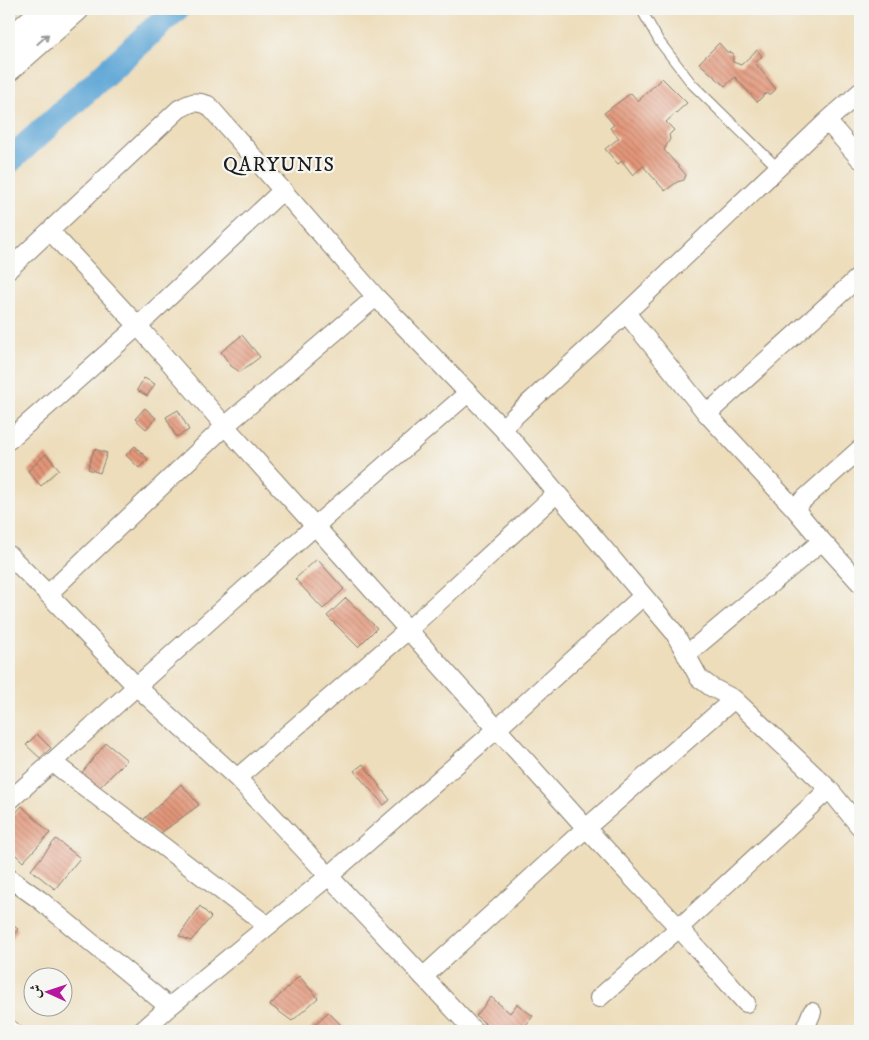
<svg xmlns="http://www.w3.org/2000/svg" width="869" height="1040" font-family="'IM FELL DW Pica',Amiri,serif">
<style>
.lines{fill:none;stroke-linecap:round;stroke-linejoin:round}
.river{stroke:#61a7d7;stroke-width:26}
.building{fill:url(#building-back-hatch)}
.service-casing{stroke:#847c6c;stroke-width:11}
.minor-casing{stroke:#847c6c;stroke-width:20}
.secondary-casing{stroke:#847c6c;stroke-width:26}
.service{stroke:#fff;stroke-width:9}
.minor{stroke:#fff;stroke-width:18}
.secondary{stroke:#fff;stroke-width:24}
.oneway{stroke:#999}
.labels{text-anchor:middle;stroke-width:4.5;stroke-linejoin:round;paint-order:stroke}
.quarter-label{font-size:20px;letter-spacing:1px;fill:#1c1c1c;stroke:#f6f6f2}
</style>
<defs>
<pattern id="building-back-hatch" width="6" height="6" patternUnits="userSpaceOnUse" patternTransform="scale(1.25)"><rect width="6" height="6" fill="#e39679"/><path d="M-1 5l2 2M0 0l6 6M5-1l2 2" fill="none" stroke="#b77a62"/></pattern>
</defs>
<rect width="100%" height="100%" fill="#f6f6f2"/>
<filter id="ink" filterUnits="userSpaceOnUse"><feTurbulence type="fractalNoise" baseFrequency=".02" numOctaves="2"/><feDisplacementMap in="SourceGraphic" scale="10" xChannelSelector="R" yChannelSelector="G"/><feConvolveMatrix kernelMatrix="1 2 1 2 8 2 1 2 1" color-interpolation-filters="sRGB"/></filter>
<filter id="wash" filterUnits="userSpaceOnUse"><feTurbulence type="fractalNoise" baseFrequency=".0096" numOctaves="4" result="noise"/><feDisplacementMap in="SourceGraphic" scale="20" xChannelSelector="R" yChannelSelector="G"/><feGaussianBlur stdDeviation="1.12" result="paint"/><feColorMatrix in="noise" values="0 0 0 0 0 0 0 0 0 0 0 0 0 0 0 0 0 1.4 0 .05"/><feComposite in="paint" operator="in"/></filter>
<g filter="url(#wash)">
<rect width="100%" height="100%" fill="#edddbb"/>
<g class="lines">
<path class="river" d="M 9,161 L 176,9"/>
</g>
<g id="blocks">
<path class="building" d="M 719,43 L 727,52 L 733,53 L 733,62 L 741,65 L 757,50 L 762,56 L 755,63 L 776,89 L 771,94 L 765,94 L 757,102 L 735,77 L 725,86 L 699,63 Z
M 662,78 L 687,103 L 666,122 L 674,130 L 669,135 L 670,139 L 664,150 L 686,175 L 684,180 L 677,182 L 665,191 L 643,166 L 633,175 L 622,161 L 618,164 L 605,149 L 619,138 L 610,128 L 614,125 L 604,113 L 631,93 L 638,101 Z
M 242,335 L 260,357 L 240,372 L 231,366 L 221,352 Z
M 144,378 L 155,384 L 147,396 L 137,390 Z
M 145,408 L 156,418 L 146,429 L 135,419 Z
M 178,410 L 189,430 L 176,437 L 166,417 Z
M 135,446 L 148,459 L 139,468 L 126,455 Z
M 94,449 L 107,453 L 100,473 L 88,469 Z
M 46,454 L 59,469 L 41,486 L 28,471 Z
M 317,559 L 344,589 L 323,609 L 295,579 Z
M 346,598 L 377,628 L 358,647 L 327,616 Z
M 9,621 L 14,625 L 9,632 Z
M 37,734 L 51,748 L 40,758 L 26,745 Z
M 106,743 L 127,760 L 94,793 L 80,775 Z
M 363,764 L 390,800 L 384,805 L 354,771 Z
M 181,784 L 199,805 L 158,835 L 142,821 Z
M 22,806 L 50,833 L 23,862 L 9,848 L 9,820 Z
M 56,839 L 80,858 L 55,889 L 31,870 Z
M 200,906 L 211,917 L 191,941 L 179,936 Z
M 9,923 L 18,929 L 9,944 Z
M 299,976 L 318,998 L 292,1021 L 270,1005 Z
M 491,997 L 510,1013 L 517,1004 L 533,1016 L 522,1030 L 518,1027 L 514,1031 L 485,1031 L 483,1030 L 485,1023 L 476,1016 Z
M 328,1012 L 342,1026 L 336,1031 L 308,1031 Z"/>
</g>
</g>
<g filter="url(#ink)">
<use href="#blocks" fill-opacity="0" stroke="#847c6c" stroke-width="1"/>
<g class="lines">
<defs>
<path id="service" d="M 641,9 L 659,41 L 692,84 L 778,168"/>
<path id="minor" d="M 827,121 L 860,159
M 50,231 L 138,326 L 225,426 L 315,526 L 586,828 L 679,928 L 746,1003
M 9,269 L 179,109 C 191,103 194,100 208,105 L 376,297 L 502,428 L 674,632 L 699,678 L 711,687 L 734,699 L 829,789 L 860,827
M 626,313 L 707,414 L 794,508 L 822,541 L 860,583
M 707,414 L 860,276
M 502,428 L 626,313 L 827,121 L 860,92
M 9,440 L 138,326 L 283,190
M 794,508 L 860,449
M 9,555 L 48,594 L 136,686 L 237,778 L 474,1031
M 48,594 L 225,426 L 376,297
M 686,655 L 822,541
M 52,762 L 268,926
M 237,778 L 408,630 L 557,493
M 9,801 L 315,526 L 468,393
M 9,878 L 40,900 L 169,1007
M 423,977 L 586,828 L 734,699
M 599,998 L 679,928 L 829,789
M 9,1029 L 12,1031
M 142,1031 L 169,1007 L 329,876 L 497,729 L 643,596
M 804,1031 L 812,1012"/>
<path id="secondary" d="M 9,41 L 45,9
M 9,69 L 77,9"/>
</defs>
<use href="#service" class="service-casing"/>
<use href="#minor" class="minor-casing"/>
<use href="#secondary" class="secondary-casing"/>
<use href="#service" class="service"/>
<use href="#minor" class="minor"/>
<use href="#secondary" class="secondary"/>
</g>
<defs><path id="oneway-shaft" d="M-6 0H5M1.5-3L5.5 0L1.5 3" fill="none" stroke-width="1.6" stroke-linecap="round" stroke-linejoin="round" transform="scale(1.25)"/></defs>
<use class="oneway" href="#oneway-shaft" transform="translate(43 39) rotate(-42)"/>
</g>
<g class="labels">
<g class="quarter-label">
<text x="279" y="171">QARYUNIS</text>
</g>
</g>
<rect width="869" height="1040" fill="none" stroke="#f6f6f2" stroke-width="30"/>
<g transform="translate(48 992) rotate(273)"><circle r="24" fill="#f6f6f2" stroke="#9f9f9c"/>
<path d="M0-4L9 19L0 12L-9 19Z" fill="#b5179e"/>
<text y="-8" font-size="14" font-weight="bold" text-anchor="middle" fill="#1c1c1c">ش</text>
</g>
</svg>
